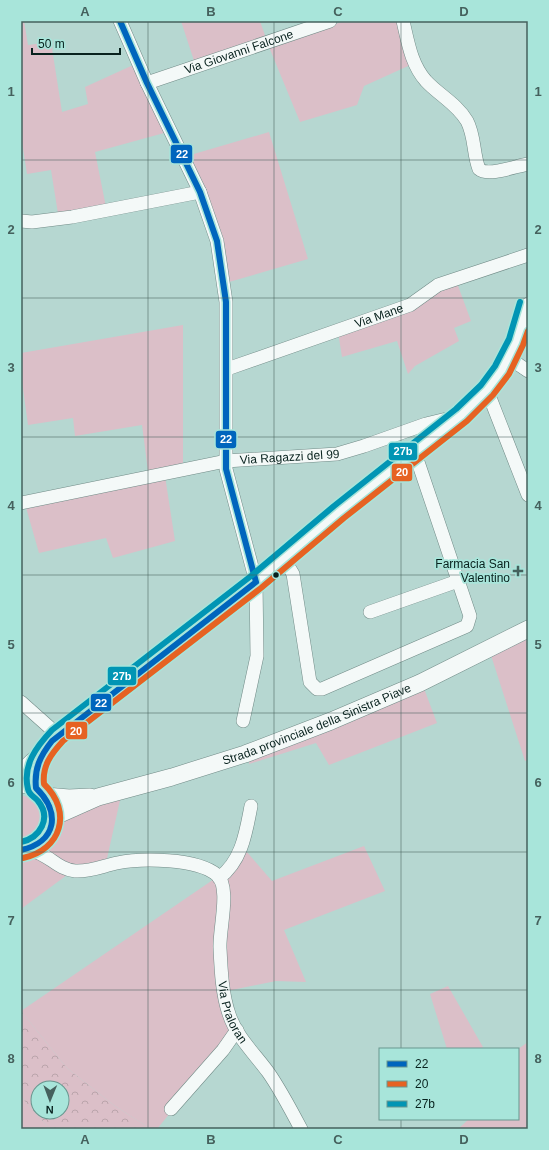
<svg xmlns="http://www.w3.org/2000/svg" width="549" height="1150" font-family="Arial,sans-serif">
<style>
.green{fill:#dbbfc8}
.forest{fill:url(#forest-crowns);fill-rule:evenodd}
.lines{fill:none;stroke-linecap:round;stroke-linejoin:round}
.minor-casing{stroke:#718b87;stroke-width:14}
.major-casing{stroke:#718b87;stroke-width:18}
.minor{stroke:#f4f9f8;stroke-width:13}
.major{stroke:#f4f9f8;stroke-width:17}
.bus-1-casing{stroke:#a8e5da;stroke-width:9}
.bus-2-casing{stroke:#a8e5da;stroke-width:9}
.bus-3-casing{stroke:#a8e5da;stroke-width:9}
.bus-1{stroke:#0065bd;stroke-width:6}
.bus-2{stroke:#e66222;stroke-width:6}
.bus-3{stroke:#0195b4;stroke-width:6}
.grid{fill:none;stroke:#45615d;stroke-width:1;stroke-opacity:0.55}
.poi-dot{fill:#45615d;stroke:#a8e5da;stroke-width:1.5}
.bus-dot{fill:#08221e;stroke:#a8e5da;stroke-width:1.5}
.labels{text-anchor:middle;stroke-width:3.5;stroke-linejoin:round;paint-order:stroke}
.street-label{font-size:12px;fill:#08221e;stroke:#a8e5da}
.poi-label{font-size:12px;fill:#08221e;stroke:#a8e5da;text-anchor:end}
.line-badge{stroke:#a8e5da;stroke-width:1.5}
.badge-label{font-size:11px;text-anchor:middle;font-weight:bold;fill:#fff}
.neatline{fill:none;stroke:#45615d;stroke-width:1.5}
.grid-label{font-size:13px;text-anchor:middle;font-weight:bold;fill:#45615d}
</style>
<defs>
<pattern id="forest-crowns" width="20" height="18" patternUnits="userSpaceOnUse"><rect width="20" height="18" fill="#dbbfc8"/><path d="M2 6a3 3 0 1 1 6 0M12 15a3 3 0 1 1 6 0" fill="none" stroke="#baa4ab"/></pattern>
</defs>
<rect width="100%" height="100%" fill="#b6d7d1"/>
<path class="green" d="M 21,21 L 24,21 L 28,45 L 51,42 L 62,112 L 88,104 L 85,87 L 142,61 L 175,130 L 95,152 L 107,212 L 59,220 L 51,170 L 27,174 L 21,135 Z
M 181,21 L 260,21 L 269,47 L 344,21 L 402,21 L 417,62 L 364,86 L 357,105 L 300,122 L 269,47 L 197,70 Z
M 269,132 L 308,259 L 229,282 L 187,156 Z
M 457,283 L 471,321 L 454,328 L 459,341 L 415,366 L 408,374 L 397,341 L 342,357 L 338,332 L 434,291 Z
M 183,325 L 183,472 L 165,476 L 175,541 L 113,558 L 106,538 L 39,553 L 25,504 L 149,479 L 142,425 L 75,436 L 73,418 L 28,425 L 21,374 L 21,353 Z
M 528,625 L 528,760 L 525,761 L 488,646 Z
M 420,678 L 437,723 L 329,765 L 316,743 L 249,764 L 249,755 Z
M 123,787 L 106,863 L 67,875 L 21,909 L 21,795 L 31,798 L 40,808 Z
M 240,844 L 272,881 L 364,846 L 385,891 L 284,930 L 306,982 L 276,981 L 227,991 L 240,1028 L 157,1129 L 151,1129 L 115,1106 L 67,1068 L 21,1011 L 220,875 Z
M 448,986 L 483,1047 L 481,1049 L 447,1049 L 430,994 Z
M 528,1042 L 528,1129 L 458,1129 L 469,1119 L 518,1119 L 518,1049 Z
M 21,1097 L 50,1129 L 21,1129 Z"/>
<path class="forest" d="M 21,1011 L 67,1068 L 115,1106 L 151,1129 L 50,1129 L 21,1097 ZM 38,1088 L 62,1088 L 62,1112 L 38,1112 Z"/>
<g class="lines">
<defs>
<g id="minor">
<path d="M 120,21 L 147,83 L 200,192 L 217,241 L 226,302 L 226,469 L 256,582 L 257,656 L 243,721"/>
<path d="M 403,21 C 408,42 411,64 426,81 C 439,95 457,104 467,121 C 475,136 473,154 479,169 C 488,177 516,166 528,164"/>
<path id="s1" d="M 147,83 L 330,21"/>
<path d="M 21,221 L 32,222 L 72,217 L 200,192"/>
<path d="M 509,358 L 528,371"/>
<path id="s2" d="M 227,369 L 410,305 L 438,285 L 528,255"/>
<path d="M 487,390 L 528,495"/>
<path id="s3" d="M 21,503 L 226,461 L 337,454 L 364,446 L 426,424 L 459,416"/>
<path d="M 284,559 L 293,574 L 310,682 L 317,689 L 322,689 L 467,626 L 470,616 L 415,453"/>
<path d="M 370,612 L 458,581"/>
<path d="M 21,702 L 58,735"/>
<path d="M 21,770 L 58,735 L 256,582 L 339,512 L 461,415 L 487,390 L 502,370 L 516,342 L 528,304"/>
<path d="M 36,788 C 34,775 35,766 41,754"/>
<path id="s4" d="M 27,849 C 49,853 56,869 75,871 C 90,872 103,866 117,863 C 141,858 197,858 217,875 C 231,887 219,929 220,948 C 221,969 222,994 229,1014 C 236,1036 254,1053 268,1072 C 280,1089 291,1110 301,1129"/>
<path d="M 219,878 C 242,861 246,832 251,806"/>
<path d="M 171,1109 L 223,1050 L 237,1030"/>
</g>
<g id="major">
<path d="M 21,784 C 63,787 62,847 21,850"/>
<path d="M 45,796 L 69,798 L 90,797"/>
<path id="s5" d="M 53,817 L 98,797 L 172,777 L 245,754 L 331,721 L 420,683 L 528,629"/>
</g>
</defs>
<use href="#minor" class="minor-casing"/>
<use href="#major" class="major-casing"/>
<use href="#minor" class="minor"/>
<use href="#major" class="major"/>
<defs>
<path id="bus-1" d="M 120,21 L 147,83 L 200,192 L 217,241 L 226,302 L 226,469 L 256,582
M 21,850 C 57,842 61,812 36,788 C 34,769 40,756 52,741 L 256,582"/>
<path id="bus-2" d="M 23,858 C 61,850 73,812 44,784 C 42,766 51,754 63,741 L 261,588 L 344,518 L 467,421 L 493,395 L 509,374 L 523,345 L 528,331"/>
<path id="bus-3" d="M 21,842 C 40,838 52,818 38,801 C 35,797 29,795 28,789 C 22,765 37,746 52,730 L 251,576 L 334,506 L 456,409 L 481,385 L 495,366 L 509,339 L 520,302"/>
</defs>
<use href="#bus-1" class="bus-1-casing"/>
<use href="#bus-2" class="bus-2-casing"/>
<use href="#bus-3" class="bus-3-casing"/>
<use href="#bus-1" class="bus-1"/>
<use href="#bus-2" class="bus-2"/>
<use href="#bus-3" class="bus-3"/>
</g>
<path class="grid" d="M 148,21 L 148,1129M 274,21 L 274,1129M 401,21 L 401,1049M 21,160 L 528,160M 21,298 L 528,298M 21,437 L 528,437M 21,575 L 528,575M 21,713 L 528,713M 21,852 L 528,852M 21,990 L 528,990M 401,1119 L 401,1129"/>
<path class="poi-dot" d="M516 565h4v4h4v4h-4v4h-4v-4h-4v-4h4z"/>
<circle class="bus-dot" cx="276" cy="575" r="3.5"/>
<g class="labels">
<g class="street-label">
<text dy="4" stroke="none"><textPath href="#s1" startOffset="97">Via Giovanni Falcone</textPath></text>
<text dy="4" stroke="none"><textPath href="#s2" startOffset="161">Via Mane</textPath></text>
<text dy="4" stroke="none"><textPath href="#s3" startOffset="273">Via Ragazzi del 99</textPath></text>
<text dy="4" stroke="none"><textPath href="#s5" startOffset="280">Strada provinciale della Sinistra Piave</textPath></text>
<text dy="4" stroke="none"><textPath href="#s4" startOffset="340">Via Praloran</textPath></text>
</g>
<g class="poi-label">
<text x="510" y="568">Farmacia San<tspan x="510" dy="14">Valentino</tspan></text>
</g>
</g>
<g class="line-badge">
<rect x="170" y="144" width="23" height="20" rx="4" fill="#0065bd"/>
<rect x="215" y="430" width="22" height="19" rx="4" fill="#0065bd"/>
<rect x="388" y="442" width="30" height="19" rx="4" fill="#0195b4"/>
<rect x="391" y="463" width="22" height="19" rx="4" fill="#e66222"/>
<rect x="107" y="666" width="30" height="20" rx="4" fill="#0195b4"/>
<rect x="90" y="693" width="22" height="19" rx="4" fill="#0065bd"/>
<rect x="65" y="721" width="23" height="19" rx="4" fill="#e66222"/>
</g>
<g class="badge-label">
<text x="182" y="158">22</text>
<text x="226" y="443">22</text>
<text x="403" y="455">27b</text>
<text x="402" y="476">20</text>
<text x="122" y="680">27b</text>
<text x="101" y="707">22</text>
<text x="76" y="735">20</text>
</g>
<rect width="549" height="1150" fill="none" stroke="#a8e5da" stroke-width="44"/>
<rect x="379" y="1048" width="140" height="72" fill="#a8e5da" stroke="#68978f"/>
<rect x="387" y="1061" width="20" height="6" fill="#0065bd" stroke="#68978f"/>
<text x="415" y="1068" font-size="12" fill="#08221e">22</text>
<rect x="387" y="1081" width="20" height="6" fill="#e66222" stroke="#68978f"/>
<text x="415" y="1088" font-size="12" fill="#08221e">20</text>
<rect x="387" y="1101" width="20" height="6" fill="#0195b4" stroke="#68978f"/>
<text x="415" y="1108" font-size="12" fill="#08221e">27b</text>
<g transform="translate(50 1100) rotate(181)"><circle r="19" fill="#a8e5da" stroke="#68978f"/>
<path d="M0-3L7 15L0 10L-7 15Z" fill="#45615d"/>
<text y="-6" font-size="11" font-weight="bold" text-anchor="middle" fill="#08221e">N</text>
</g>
<path d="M32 48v6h88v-6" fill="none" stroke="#08221e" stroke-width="2"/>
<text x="38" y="48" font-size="12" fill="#08221e" stroke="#a8e5da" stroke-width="3" paint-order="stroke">50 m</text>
<rect x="22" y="22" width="505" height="1106" class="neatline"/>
<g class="grid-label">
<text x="85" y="16">A</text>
<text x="211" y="16">B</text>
<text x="338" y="16">C</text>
<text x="464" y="16">D</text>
<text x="11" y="96">1</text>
<text x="538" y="96">1</text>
<text x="11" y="234">2</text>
<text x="538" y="234">2</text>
<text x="11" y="372">3</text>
<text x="538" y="372">3</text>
<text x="11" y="510">4</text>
<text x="538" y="510">4</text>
<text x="11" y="649">5</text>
<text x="538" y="649">5</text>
<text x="11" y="787">6</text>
<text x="538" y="787">6</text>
<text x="11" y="925">7</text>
<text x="538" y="925">7</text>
<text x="11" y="1063">8</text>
<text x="538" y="1063">8</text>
<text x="85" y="1144">A</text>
<text x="211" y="1144">B</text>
<text x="338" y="1144">C</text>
<text x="464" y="1144">D</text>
</g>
</svg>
